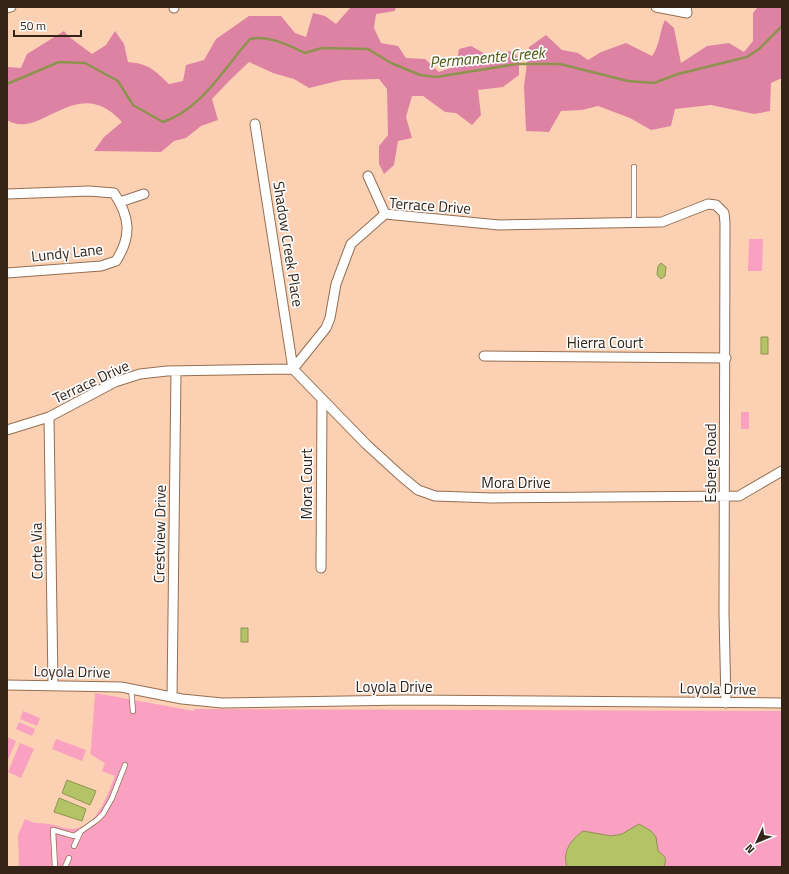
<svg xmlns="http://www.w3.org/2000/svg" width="789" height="874" font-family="'Titillium Web',sans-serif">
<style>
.green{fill:#faa0c0}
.forest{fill:#de82a3}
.water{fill:#b3c366;stroke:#8d934f}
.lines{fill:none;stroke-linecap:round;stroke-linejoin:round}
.stream{stroke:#8d934f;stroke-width:2.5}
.service-casing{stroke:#946e52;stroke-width:6}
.minor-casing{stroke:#946e52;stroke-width:11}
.service{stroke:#fff;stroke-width:4.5}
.minor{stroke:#fff;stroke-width:9}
.labels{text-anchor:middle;stroke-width:3.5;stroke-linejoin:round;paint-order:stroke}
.street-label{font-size:15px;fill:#342418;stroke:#fcfcfc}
.water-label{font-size:16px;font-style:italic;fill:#4f5916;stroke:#fcfcfc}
</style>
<rect width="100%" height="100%" fill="#fcd1b3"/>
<path class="green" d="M 749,239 L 763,239 L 762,271 L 748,271 Z
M 741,412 L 749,412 L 749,429 L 741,429 Z
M 95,693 L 194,711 L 194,709 L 782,711 L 782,867 L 19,867 L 18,835 L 25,819 C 38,825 36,822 48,824 C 57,825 64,829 73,829 C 98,827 107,795 115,776 L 102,771 L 105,763 L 90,754 L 91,749 Z
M 23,711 L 40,718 L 37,726 L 20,719 Z
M 19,722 L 35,729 L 32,736 L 16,729 Z
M 7,737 L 16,741 L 7,762 Z
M 56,739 L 86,750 L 82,761 L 52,749 Z
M 20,743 L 34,749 L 21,778 L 8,772 Z"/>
<path class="forest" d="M 351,7 L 396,7 L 395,11 L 376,14 L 374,28 L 381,43 L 398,46 L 406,58 L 425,59 L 439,72 L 456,66 L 459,49 L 471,46 L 487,55 L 512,51 L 519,58 L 519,75 L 503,87 L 478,90 L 481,115 L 472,125 L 456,113 L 445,112 L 423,96 L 412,96 L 406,117 L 412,138 L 398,141 L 394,165 L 384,174 L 379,164 L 379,146 L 388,135 L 387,89 L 379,79 L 342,80 L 309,88 L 294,79 L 273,73 L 249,62 L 230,80 L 212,99 L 218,120 L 201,126 L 186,138 L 174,141 L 161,152 L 94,151 L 104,137 L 122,122 C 77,71 40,142 7,120 L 7,67 L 21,68 L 27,54 L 64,31 L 68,36 L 92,54 L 106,45 L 115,31 L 124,44 L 128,62 C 150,64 154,70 169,84 L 183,81 L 186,65 L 204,60 L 216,39 L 249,16 L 281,16 L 295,33 L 306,37 L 313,13 L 325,16 L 336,24 Z
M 758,7 L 782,7 L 782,78 L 771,83 L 770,111 L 754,114 L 711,105 L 675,109 L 671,126 L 651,130 L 630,118 L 598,106 L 582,110 L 561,111 L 549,132 L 526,131 L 524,86 L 529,47 L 546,35 L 562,50 L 578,53 L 588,60 L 601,52 L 626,43 L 652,56 C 660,45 659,32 665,20 L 674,28 L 681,63 L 707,46 L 729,43 L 744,52 L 753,41 L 753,13 Z"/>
<path class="water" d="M 661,263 L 666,267 L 665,276 L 661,279 L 657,275 L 658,266 Z
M 761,337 L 768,337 L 768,354 L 761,354 Z
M 241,628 L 248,628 L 248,642 L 241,642 Z
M 67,780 L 96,791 L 90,805 L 62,793 Z
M 59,798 L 86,809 L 82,821 L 54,812 Z
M 639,824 L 651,831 L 656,837 L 658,851 C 665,856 667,858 664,867 L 567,867 C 562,851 571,840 583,831 L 611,836 L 622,834 Z"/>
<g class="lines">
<path class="stream" d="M 7,84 L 59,62 L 85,63 L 118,81 L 133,105 L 163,122 C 202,109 224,68 250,39 C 269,35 288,45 305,53 L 322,48 L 368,49 L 391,63 L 420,75 L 436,77 L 517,64 L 560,64 L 628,81 L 654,83 L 678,74 L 747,57 L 759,49 L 782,26"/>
<defs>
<path id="service" d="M 634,223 L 634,167
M 131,688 L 133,711
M 74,846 L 81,831
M 55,867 L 53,830 L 74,836 L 97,820 L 103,814 L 112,798 L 125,765
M 65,867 L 69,858"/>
<path id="minor" d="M 656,7 L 687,13 L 686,7
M 7,8 L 11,7
M 174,8 L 174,7
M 255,124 L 293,369
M 368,176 L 385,214
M 7,194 L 89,191 L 114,193 C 130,217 132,236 116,261 L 101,266 L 7,273
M 120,202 L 144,194
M 484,356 L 726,358
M 293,369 L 326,328 L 330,318 L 336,284 L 351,244 L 385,214 L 499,225 L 662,222 L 708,204 L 716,205 L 724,213 L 725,223 L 724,614 L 726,703
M 293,369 L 366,444 L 401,476 L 418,490 L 435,496 L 492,498 L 739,496 L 782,471
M 49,417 L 53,685
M 7,430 L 49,417 L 115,382 L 140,374 L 167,371 L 293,369
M 321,568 L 322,400
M 7,685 L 121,687 L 182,699 L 222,703 L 406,700 L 782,703
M 172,697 L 176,371"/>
</defs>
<use href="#service" class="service-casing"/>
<use href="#minor" class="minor-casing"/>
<use href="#service" class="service"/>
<use href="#minor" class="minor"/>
</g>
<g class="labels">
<g class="street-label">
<text transform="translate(430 206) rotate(4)" y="5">Terrace Drive</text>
<text transform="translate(288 244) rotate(81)" y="5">Shadow Creek Place</text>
<text transform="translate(67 253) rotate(-6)" y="5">Lundy Lane</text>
<text x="605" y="348">Hierra Court</text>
<text transform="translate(91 382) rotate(-25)" y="5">Terrace Drive</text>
<text transform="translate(711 463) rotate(-90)" y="5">Esberg Road</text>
<text x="516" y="488">Mora Drive</text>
<text transform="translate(307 484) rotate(-90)" y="5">Mora Court</text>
<text transform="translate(160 534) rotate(-89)" y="5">Crestview Drive</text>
<text transform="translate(37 551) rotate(-91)" y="5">Corte Via</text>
<text transform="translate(72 672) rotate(1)" y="5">Loyola Drive</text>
<text x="394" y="692">Loyola Drive</text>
<text transform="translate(718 689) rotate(1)" y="5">Loyola Drive</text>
</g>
<g class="water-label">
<text transform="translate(487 57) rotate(-5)" y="6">Permanente Creek</text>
</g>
</g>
<rect width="789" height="874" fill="none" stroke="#342418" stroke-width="16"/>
<g transform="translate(757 842) rotate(226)" stroke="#fcfcfc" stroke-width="3" paint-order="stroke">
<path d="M0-3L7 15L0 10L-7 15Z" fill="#342418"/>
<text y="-6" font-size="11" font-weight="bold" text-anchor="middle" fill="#342418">N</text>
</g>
<path d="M14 30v6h67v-6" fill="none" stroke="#342418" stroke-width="2"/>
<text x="20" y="30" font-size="12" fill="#342418" stroke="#fcfcfc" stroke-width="3" paint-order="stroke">50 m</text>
</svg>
